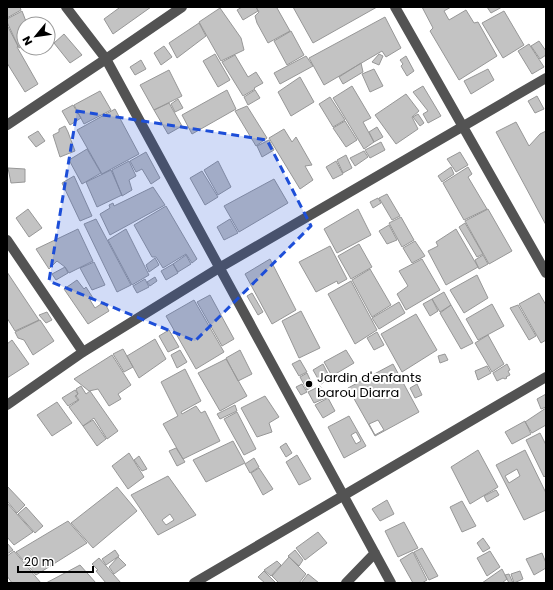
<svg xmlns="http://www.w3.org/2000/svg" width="553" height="590" font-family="Poppins,sans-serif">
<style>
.building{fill:#c3c3c3;stroke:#979797;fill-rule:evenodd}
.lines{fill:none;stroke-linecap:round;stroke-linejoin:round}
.minor{stroke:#535353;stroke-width:10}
.marked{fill:#1d4ed8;fill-opacity:0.2;stroke:#1d4ed8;stroke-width:3;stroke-dasharray:8 5;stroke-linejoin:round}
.poi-dot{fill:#000;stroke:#fff;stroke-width:1.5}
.labels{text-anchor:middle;stroke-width:4;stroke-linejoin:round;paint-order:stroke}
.poi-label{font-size:13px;fill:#000;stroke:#fff;text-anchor:start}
</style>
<rect width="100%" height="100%" fill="#fff"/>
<path class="building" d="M 7,7 L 20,7 L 21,10 L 7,18 Z
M 118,7 L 151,7 L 113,34 L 104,19 L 119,8 Z
M 242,7 L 256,7 L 258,11 L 243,20 L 237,10 Z
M 256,7 L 278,7 L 277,8 L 290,31 L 268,43 L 257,23 L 255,16 L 259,12 Z
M 293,7 L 377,7 L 313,43 Z
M 422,7 L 451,7 L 444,11 L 449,20 L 466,10 L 474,23 L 478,22 L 497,56 L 459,80 L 430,31 L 433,28 Z
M 487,7 L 502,7 L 491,13 Z
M 220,8 L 241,38 L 244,50 L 221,61 L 199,22 Z
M 22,11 L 27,24 L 24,24 L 24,45 L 19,48 L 7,22 L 7,19 Z
M 504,11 L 524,45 L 503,58 L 482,23 Z
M 385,17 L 401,48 L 386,57 L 382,51 L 324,85 L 309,58 Z
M 199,23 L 206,36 L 177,58 L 169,43 Z
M 7,25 L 18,46 L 17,47 L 38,84 L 25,92 L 7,63 Z
M 291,31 L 304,55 L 287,65 L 274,41 Z
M 64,34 L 82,55 L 70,63 L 54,43 Z
M 539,41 L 546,51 L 546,55 L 540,59 L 531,46 Z
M 529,44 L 544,67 L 532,74 L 518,51 Z
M 164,46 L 172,57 L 161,65 L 154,53 Z
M 215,54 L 230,80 L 218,87 L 203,61 Z
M 379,54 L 383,56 L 379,65 L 372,62 Z
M 235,55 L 248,77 L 256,72 L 263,83 L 254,88 L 255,89 L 243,96 L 222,62 Z
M 306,56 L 313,66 L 280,84 L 274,73 Z
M 406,56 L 414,71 L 407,76 L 401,66 L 403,64 L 400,60 Z
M 141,60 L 146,69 L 135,75 L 130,67 Z
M 361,63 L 363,72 L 343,84 L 339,77 Z
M 374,69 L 383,86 L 370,92 L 362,74 Z
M 488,69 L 494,80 L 471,94 L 464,81 Z
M 169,70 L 182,96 L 154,110 L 140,85 Z
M 300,77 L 314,102 L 291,116 L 278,92 Z
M 352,86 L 371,118 L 363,122 L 374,142 L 364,149 L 333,98 Z
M 423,86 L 441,116 L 428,123 L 423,114 L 428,111 L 413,92 Z
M 227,90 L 236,109 L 192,134 L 182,115 Z
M 255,90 L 260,98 L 248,105 L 244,97 Z
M 100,91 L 111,110 L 84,124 L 74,105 Z
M 406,94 L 419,111 L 412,117 L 418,129 L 396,144 L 375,115 Z
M 537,96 L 544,109 L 535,113 L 528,101 Z
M 330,97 L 345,120 L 333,127 L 319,104 Z
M 178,99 L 183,108 L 175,112 L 171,104 Z
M 169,103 L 182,126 L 168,134 L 154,110 Z
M 73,105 L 81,118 L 70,125 L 62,111 Z
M 247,106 L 267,138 L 256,146 L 235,111 Z
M 115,109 L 139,154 L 102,174 L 77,130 Z
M 418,114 L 424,123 L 420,126 L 413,117 Z
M 345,121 L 357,140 L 346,147 L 333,128 Z
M 516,122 L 529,146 L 540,134 L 546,131 L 546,225 L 496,132 Z
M 65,126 L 68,132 L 75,151 L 60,157 L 53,135 L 59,132 L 59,129 Z
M 377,127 L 383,137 L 374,142 L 369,132 Z
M 284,129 L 292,142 L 296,137 L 312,165 L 305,166 L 313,180 L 300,189 L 269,138 Z
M 38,131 L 45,141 L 36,147 L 28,137 Z
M 269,140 L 274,150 L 262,157 L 257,146 Z
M 381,142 L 385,150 L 370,158 L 365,150 Z
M 87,149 L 101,173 L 82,184 L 69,160 Z
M 364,151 L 368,157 L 355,166 L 350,158 Z
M 146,152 L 160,178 L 151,184 L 142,169 L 136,172 L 130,161 Z
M 460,152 L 468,165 L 456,172 L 447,159 Z
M 346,155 L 352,168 L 343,173 L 337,160 Z
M 129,161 L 136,176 L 129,180 L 132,190 L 122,196 L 112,170 Z
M 218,161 L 231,187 L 218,195 L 204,170 Z
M 336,161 L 343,174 L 333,179 L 326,167 Z
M 451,167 L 454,174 L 442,182 L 438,176 Z
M 468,167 L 472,174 L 468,177 L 487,209 L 464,220 L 443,183 Z
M 8,168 L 25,169 L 25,182 L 11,183 Z
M 111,170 L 122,195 L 97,207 L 86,182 Z
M 202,171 L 218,197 L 205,205 L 190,178 Z
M 74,176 L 92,216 L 80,221 L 62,183 Z
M 274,179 L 288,203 L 239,232 L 224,206 Z
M 153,187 L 165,205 L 110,235 L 100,214 L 110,208 L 109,205 L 113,203 L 114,206 Z
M 387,194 L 400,216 L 392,220 L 379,198 Z
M 378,198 L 381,203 L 373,208 L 370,202 Z
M 166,206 L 197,259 L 192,263 L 186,254 L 163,268 L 156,257 L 152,257 L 134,225 Z
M 28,209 L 42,228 L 29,237 L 16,218 Z
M 358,209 L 371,235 L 337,253 L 324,229 Z
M 488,209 L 512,251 L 489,264 L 465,221 Z
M 401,217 L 414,240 L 402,247 L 389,223 Z
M 96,219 L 131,285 L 117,292 L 84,224 Z
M 230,219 L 238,233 L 224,240 L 217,227 Z
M 465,223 L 483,254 L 477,257 L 459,227 Z
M 389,225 L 397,240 L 387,244 L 379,231 Z
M 78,229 L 93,261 L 69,273 L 65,267 L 57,261 L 49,269 L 36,249 Z
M 126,229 L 149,275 L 132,285 L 108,240 Z
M 456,229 L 478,267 L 446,285 L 428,251 L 438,246 L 436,242 Z
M 415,241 L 425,256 L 412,263 L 403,248 Z
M 359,244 L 372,267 L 351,279 L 338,256 Z
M 330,246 L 347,279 L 338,284 L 337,281 L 316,292 L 299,262 Z
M 186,255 L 191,264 L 178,272 L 173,264 Z
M 483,255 L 488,264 L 479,269 L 475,260 Z
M 155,258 L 159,265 L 149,272 L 146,265 Z
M 270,259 L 296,310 L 272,324 L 245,274 Z
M 422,259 L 440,290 L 406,310 L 397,294 L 408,286 L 399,271 Z
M 94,262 L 105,285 L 92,290 L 80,268 Z
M 173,264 L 178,273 L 166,280 L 161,271 Z
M 65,267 L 68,273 L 56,280 L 52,274 Z
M 370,269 L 391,305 L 372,317 L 352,280 Z
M 7,272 L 39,320 L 15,331 L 7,318 Z
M 477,275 L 488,298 L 464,313 L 450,290 Z
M 155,277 L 157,281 L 150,286 L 147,282 Z
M 145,279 L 149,287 L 137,293 L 133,286 Z
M 77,280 L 84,289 L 86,287 L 93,298 L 90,300 L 95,308 L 104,302 L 109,311 L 88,324 L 64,289 Z
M 351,281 L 377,330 L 355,344 L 328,294 Z
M 444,292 L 451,305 L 440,312 L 432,299 Z
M 252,293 L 263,312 L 258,315 L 247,296 Z
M 539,293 L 546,305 L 546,340 L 541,343 L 519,304 Z
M 210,295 L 234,339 L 222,346 L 197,302 Z
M 432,299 L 438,311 L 430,316 L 423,304 Z
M 194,300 L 224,352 L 196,369 L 166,316 Z
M 399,302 L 405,313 L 379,329 L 372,318 Z
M 492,304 L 504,326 L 478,340 L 466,319 Z
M 451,305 L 473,343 L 461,349 L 440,313 Z
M 518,305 L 536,336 L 529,340 L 510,308 Z
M 301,311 L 320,348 L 299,358 L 282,321 Z
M 47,312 L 52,320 L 46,323 L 39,315 Z
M 416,314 L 437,350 L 402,372 L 381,334 Z
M 40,320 L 54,341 L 33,355 L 24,340 L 18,338 L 15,332 Z
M 169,330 L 179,347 L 168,352 L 159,336 Z
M 377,332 L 384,345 L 374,350 L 367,338 Z
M 488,335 L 504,364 L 492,372 L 475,343 Z
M 155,339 L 166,359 L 139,378 L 127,356 Z
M 12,340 L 29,364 L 7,378 L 7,344 Z
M 123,349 L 133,367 L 124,372 L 113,354 Z
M 180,350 L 187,362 L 177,368 L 171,355 Z
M 240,350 L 252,374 L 238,381 L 226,358 Z
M 346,350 L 354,363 L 332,376 L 324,362 Z
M 445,354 L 448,360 L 440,363 L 438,356 Z
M 112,355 L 131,385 L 118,394 L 121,399 L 109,406 L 98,389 L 89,391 L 74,379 Z
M 226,359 L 247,396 L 220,411 L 198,373 Z
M 300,360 L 307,372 L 299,376 L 292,364 Z
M 323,364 L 330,378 L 321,384 L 313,370 Z
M 393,364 L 419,412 L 375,436 L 348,388 ZM 378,420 L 384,430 L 375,435 L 369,424 Z
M 507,364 L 510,370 L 508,371 L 510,375 L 506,377 L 507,378 L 505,379 L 503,378 L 497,381 L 493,373 Z
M 487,366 L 491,373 L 478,380 L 475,371 Z
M 185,369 L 201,401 L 181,412 L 182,414 L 196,406 L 201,413 L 205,411 L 220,441 L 183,459 L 163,424 L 178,416 L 161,382 Z
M 307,373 L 313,386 L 307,390 L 300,377 Z
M 302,384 L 307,392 L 301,395 L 296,387 Z
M 417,384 L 422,395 L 415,398 L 410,388 Z
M 81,386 L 86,394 L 90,391 L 118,431 L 107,439 L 94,418 L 83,426 L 69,407 L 79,400 L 76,396 L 78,394 L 76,389 Z
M 320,386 L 326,398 L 314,403 L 308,392 Z
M 75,390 L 78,394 L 75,396 L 78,400 L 68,406 L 62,398 Z
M 546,394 L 546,407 L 541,409 L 537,399 Z
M 265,396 L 279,417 L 269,423 L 272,432 L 257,437 L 241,408 Z
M 328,398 L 335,411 L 323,418 L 315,405 Z
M 57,402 L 72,423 L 52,436 L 37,415 Z
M 235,405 L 237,411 L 220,419 L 217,414 Z
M 546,408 L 546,425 L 532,433 L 525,422 Z
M 237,412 L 256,449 L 244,455 L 224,419 Z
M 349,416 L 366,446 L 344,458 L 328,427 ZM 356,432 L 361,441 L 356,444 L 351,435 Z
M 93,420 L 106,439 L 97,446 L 83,426 Z
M 525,421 L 531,434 L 512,444 L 505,432 Z
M 540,433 L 546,445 L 546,475 L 544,477 L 526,440 Z
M 233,441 L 245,463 L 206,482 L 193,460 Z
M 286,443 L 292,453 L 286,457 L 280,447 Z
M 176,448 L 185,462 L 177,466 L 169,451 Z
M 478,450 L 498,487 L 470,504 L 451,467 Z
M 525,450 L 546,493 L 546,510 L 524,520 L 496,465 ZM 517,469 L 520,476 L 509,483 L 505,476 Z
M 129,453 L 144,477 L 128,489 L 112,466 Z
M 297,455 L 311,479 L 299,485 L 286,462 Z
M 139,456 L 147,469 L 142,471 L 134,460 Z
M 254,458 L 259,467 L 250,473 L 245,464 Z
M 259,468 L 273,489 L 263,495 L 251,473 Z
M 168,476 L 196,515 L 158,535 L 131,495 ZM 170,514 L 174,520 L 166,525 L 162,520 Z
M 7,486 L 25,505 L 17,513 L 7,501 Z
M 117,487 L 137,511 L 93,548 L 71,523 Z
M 496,490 L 499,495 L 487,502 L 484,496 Z
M 387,500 L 394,514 L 380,521 L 372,509 Z
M 462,501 L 476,526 L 462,532 L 450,507 Z
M 7,503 L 33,532 L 14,545 L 7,537 Z
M 26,507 L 43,526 L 35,533 L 18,514 Z
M 68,521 L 87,543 L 36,575 L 16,552 Z
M 404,522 L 418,548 L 398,557 L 385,531 Z
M 318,532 L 327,543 L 305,560 L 296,548 Z
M 483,538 L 490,548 L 483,552 L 477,543 Z
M 7,543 L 13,550 L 7,554 Z
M 422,548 L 438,576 L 429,580 L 414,552 Z
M 115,550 L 119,556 L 106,565 L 102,559 Z
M 295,550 L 303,560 L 299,566 L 288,556 Z
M 14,551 L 41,583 L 12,583 L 7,576 L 7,556 Z
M 490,551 L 500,567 L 487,576 L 477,558 Z
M 413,552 L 427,580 L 422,583 L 413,583 L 400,560 Z
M 542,553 L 546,563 L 546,568 L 534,575 L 526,559 Z
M 118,557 L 126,565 L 114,574 L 109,567 Z
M 289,557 L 306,574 L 299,583 L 279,583 L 272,576 Z
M 99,558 L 121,583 L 106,583 L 96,571 L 98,570 L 92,564 Z
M 277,561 L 281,565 L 271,576 L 264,570 Z
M 80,565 L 96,583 L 46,583 Z
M 502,569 L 507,579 L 502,583 L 482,583 Z
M 264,571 L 276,583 L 265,583 L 258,577 Z
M 520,571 L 523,579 L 514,583 L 511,574 Z
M 308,574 L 319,583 L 301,583 Z
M 509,574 L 513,583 L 509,583 L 505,575 Z"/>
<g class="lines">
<path class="minor" d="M 66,7 L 106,59 L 391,583
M 395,7 L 546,273
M 7,125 L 106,59 L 182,7
M 7,240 L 83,352
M 7,405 L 83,352 L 219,268 L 546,78
M 194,583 L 546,377
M 346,583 L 375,553"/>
</g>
<path class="marked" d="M 77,111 L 267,140 L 311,226 L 195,341 L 49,281 Z"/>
<circle class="poi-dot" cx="309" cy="384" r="4"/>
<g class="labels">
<g class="poi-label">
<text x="317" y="382">Jardin d'enfants<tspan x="317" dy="15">barou Diarra</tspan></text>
</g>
</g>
<rect width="553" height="590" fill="none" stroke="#000000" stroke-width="16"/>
<g transform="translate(36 36) rotate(241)"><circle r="19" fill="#ffffff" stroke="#999999"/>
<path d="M0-3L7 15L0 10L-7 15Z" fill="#000000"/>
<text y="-6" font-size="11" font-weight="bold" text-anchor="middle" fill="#000000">N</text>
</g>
<path d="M18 566v6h75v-6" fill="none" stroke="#000000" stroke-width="2"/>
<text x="24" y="566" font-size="12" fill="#000000" stroke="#ffffff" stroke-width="3" paint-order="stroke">20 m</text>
</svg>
